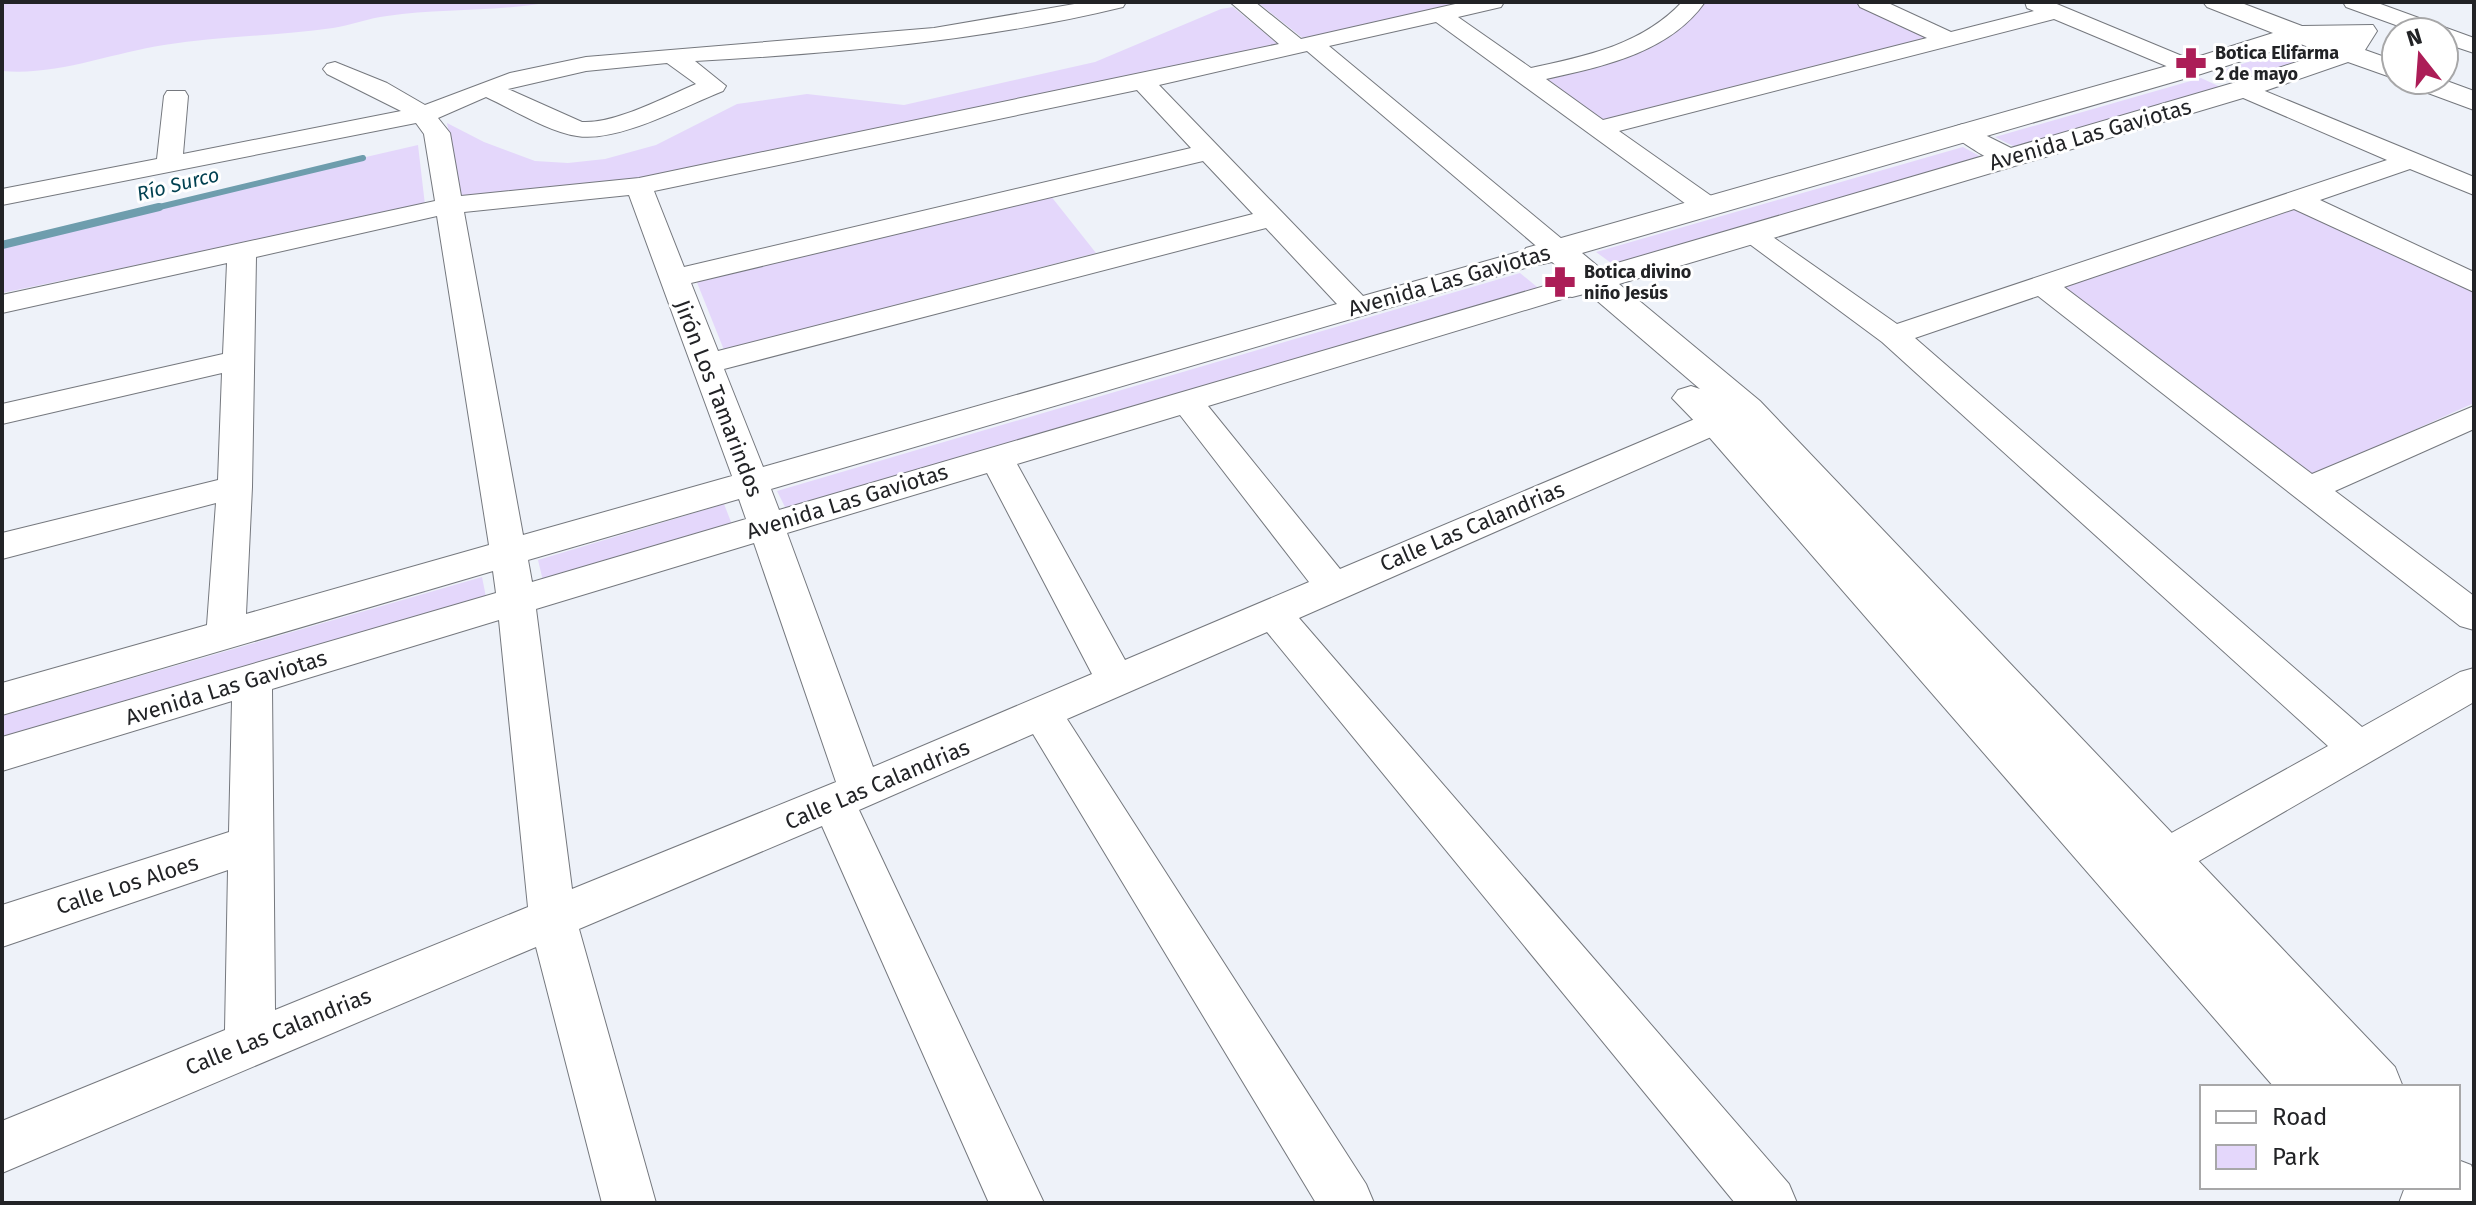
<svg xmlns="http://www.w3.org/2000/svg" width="2476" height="1205" font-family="'Fira Sans',sans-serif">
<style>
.green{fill:#e4d7fb}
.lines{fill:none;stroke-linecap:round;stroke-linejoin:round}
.stream-far1{stroke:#6e9dad;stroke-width:6}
.stream{stroke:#6e9dad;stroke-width:8}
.minor-casing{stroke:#75787e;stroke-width:2}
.tertiary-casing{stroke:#75787e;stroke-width:2}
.minor{fill:#fff;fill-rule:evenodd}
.tertiary{fill:#fff;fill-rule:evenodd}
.labels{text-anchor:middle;stroke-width:6;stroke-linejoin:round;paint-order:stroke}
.far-poi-label{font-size:18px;font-weight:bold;fill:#222326;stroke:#fff;text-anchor:start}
.far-water-label{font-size:20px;font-style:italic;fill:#024151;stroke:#fff}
.street-label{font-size:22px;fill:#222326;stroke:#fff}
</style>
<rect width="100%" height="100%" fill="#eef2f9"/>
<path class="green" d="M 2,2 L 551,2 C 496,12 441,8 387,16 C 369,18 351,25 333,28 C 277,36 220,36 164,45 C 111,53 57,76 2,71 Z
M 1257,2 L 1461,2 L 1304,39 Z
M 1702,2 L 1860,2 L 1934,40 L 1603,120 L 1545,78 L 1605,62 Z
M 1233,7 L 1280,46 L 629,182 L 461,200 L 447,123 L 484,142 L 535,161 L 568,163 L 605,159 L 656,145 L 737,104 L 807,94 L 904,105 L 1095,62 L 1221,9 Z
M 2305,43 L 2328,52 L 2238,82 L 2215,73 Z
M 2201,78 L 2225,89 L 2019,149 L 1995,137 Z
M 418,145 L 425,205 L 2,293 L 2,241 Z
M 1963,147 L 1985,159 L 1618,268 L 1596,252 Z
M 1050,195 L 1096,253 L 724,350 L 696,280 Z
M 2288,205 L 2474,288 L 2474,403 L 2314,475 L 2300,472 L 2066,293 L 2064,286 Z
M 1520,273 L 1542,291 L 788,513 L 777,491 Z
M 724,504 L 733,527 L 544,585 L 538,560 Z
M 482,577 L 487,602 L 2,747 L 2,716 Z"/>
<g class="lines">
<path class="stream-far1" d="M 151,209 L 363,158"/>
<path class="stream" d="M 2,245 L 159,207"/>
<defs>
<path id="minor" d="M 1086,2 L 1126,2 L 1123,7 C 983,41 839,53 695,61 L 726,86 L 723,91 C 685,106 617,143 577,136 C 549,132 512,109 486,97 L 438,118 L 450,133 L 461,196 L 639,178 L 1279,44 L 1230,2 L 1255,2 L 1301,39 L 1464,2 L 1504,2 L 1501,7 L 1458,17 L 1531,68 C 1586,56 1642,45 1682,2 L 1705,2 C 1669,53 1604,66 1546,79 L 1603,120 L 1927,38 L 1860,7 L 1857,2 L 1886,2 L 1951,32 L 2034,11 L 2027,8 L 2025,2 L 2052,2 L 2199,63 L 2203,68 L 2199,73 L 2183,73 L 2054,19 L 1619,131 L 1717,200 L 1721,206 L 1717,212 L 1707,214 L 1697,212 L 1436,22 L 1329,46 L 1568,244 L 1572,250 L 1568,256 L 1558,259 L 1548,256 L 1307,51 L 1159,85 L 1363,296 L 1529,249 L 1539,252 L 1543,258 L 1539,264 L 771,489 L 779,510 L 1565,280 L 1575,283 L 1580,289 L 1575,295 L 1208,406 L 1340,569 L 1735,402 L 1747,399 L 1759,402 L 1763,409 L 1759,416 L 1299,618 L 1789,1184 L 1797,1203 L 1735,1203 L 1267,632 L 1067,719 L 1366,1184 L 1374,1203 L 1316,1203 L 1033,734 L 859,810 L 1044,1203 L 989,1203 L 822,826 L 579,929 L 656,1203 L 602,1203 L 536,947 L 2,1173 L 2,1121 L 225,1030 L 228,870 L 2,947 L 2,905 L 229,832 L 232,701 L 2,771 L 2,737 L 496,593 L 493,571 L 2,715 L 2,683 L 207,625 L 216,503 L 2,559 L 2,533 L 218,480 L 222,373 L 2,424 L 2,404 L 223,354 L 227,263 L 2,313 L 2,295 L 435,201 L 424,134 L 416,123 L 2,205 L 2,189 L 157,159 L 164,96 L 167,91 L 185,91 L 188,96 L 183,154 L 401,111 L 327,74 L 323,69 L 327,64 L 335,62 L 387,83 L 425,105 L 510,73 L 586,57 L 934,28 ZM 667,63 L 696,84 C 665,97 615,124 582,122 L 508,89 L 586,71 ZM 1137,90 L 1191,148 L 684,267 L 654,191 ZM 1203,161 L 1253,214 L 718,351 L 691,283 ZM 629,195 L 732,476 L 523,535 L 464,212 ZM 437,216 L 489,545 L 246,614 L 252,487 L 256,257 ZM 1266,228 L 1337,304 L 763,467 L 724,369 ZM 1180,415 L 1309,582 L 1125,660 L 1017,464 ZM 987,473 L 1092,674 L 873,767 L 787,533 ZM 739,499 L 746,519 L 532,582 L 528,560 ZM 754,543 L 836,782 L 572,889 L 536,609 ZM 499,620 L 528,907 L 275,1010 L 272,689 Z
M 2343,2 L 2375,2 L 2474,38 L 2474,53 L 2444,43 L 2444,32 L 2415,32 L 2346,7 Z
M 2243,82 L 2474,177 L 2474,195 L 2410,169 L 2320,200 L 2474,272 L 2474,292 L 2294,209 L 2064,287 L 2312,474 L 2474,406 L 2474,429 L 2335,491 L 2474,596 L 2474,630 L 2460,626 L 2038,296 L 1915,338 L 2362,727 L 2460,672 L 2474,668 L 2474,702 L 2180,872 L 2164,878 L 2148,872 L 2142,859 L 2148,846 L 2328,746 L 1882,342 L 1736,234 L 1740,228 L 1750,226 L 1760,228 L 1897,324 L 2387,160 L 2234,94 L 2231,89 L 2234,84 Z
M 1963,124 L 2019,152 L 2023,158 L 2019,164 C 1997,169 1973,148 1954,137 L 1950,132 L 1954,127 Z"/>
<path id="tertiary" d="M 2203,2 L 2239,2 L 2302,26 L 2373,25 L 2377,31 L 2365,50 L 2396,61 L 2396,79 L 2348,62 L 2253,95 L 1619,284 L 1760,401 L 2395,1067 L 2403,1087 L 2274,1087 L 1703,430 L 1672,398 L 1678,390 L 1691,386 L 1700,389 L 1588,293 L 1572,297 L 1560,294 L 1555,287 L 1560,280 L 1570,277 L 1552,262 L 1538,265 L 1526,262 L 1521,255 L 1526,248 L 2181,62 L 2273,33 L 2207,7 ZM 2298,43 L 2324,53 L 2233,83 L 1600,268 L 1582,253 L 2201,74 Z
M 2405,80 L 2444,80 L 2474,91 L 2474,110 L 2409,86 Z
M 2458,1160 L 2471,1165 L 2474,1172 L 2473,1203 L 2399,1203 L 2405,1187 L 2458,1187 Z"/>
</defs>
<use href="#minor" class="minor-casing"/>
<use href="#tertiary" class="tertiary-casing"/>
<use href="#minor" class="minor"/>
<use href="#tertiary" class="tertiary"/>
</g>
<defs>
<symbol id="pharmacy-bare" viewBox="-9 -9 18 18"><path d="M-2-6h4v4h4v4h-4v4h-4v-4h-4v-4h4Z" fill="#ac1d57" stroke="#fff" stroke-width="2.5" paint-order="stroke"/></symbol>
</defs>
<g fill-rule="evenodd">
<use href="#pharmacy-bare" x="2169" y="41" width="44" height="44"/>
<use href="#pharmacy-bare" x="1538" y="260" width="44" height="44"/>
</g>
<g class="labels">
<g class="far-poi-label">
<text x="2215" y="59">Botica Elifarma<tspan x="2215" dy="21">2 de mayo</tspan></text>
<text x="1584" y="278">Botica divino<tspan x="1584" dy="21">niño Jesús</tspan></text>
</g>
<g class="far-water-label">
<text transform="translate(178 184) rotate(-14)" y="7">Río Surco</text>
</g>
<g class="street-label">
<text transform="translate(2090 134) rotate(-16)" y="8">Avenida Las Gaviotas</text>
<text transform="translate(1449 280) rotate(-16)" y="8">Avenida Las Gaviotas</text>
<text transform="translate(719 398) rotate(69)" y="8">Jirón Los Tamarindos</text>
<text transform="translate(847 501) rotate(-17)" y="8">Avenida Las Gaviotas</text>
<text transform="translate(1472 526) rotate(-23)" y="8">Calle Las Calandrias</text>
<text transform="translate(226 687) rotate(-17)" y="8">Avenida Las Gaviotas</text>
<text transform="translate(877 784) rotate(-23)" y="8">Calle Las Calandrias</text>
<text transform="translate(127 884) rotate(-18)" y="8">Calle Los Aloes</text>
<text transform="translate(278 1031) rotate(-22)" y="8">Calle Las Calandrias</text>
</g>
</g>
<rect width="2476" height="1205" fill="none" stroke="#222326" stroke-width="8"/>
<rect x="2200" y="1085" width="260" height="104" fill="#ffffff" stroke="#a7a7a8" stroke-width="2"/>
<rect x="2216" y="1111" width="40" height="12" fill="#ffffff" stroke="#a7a7a8" stroke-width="2"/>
<text x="2272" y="1125" font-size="24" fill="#222326">Road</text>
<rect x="2216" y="1145" width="40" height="24" fill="#e4d7fb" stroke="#a7a7a8" stroke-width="2"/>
<text x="2272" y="1165" font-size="24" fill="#222326">Park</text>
<g transform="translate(2420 56) rotate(343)"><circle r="38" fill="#ffffff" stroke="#a7a7a8" stroke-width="2"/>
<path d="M0-6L14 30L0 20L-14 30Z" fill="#ac1d57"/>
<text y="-12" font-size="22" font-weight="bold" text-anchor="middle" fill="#222326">N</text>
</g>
</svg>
